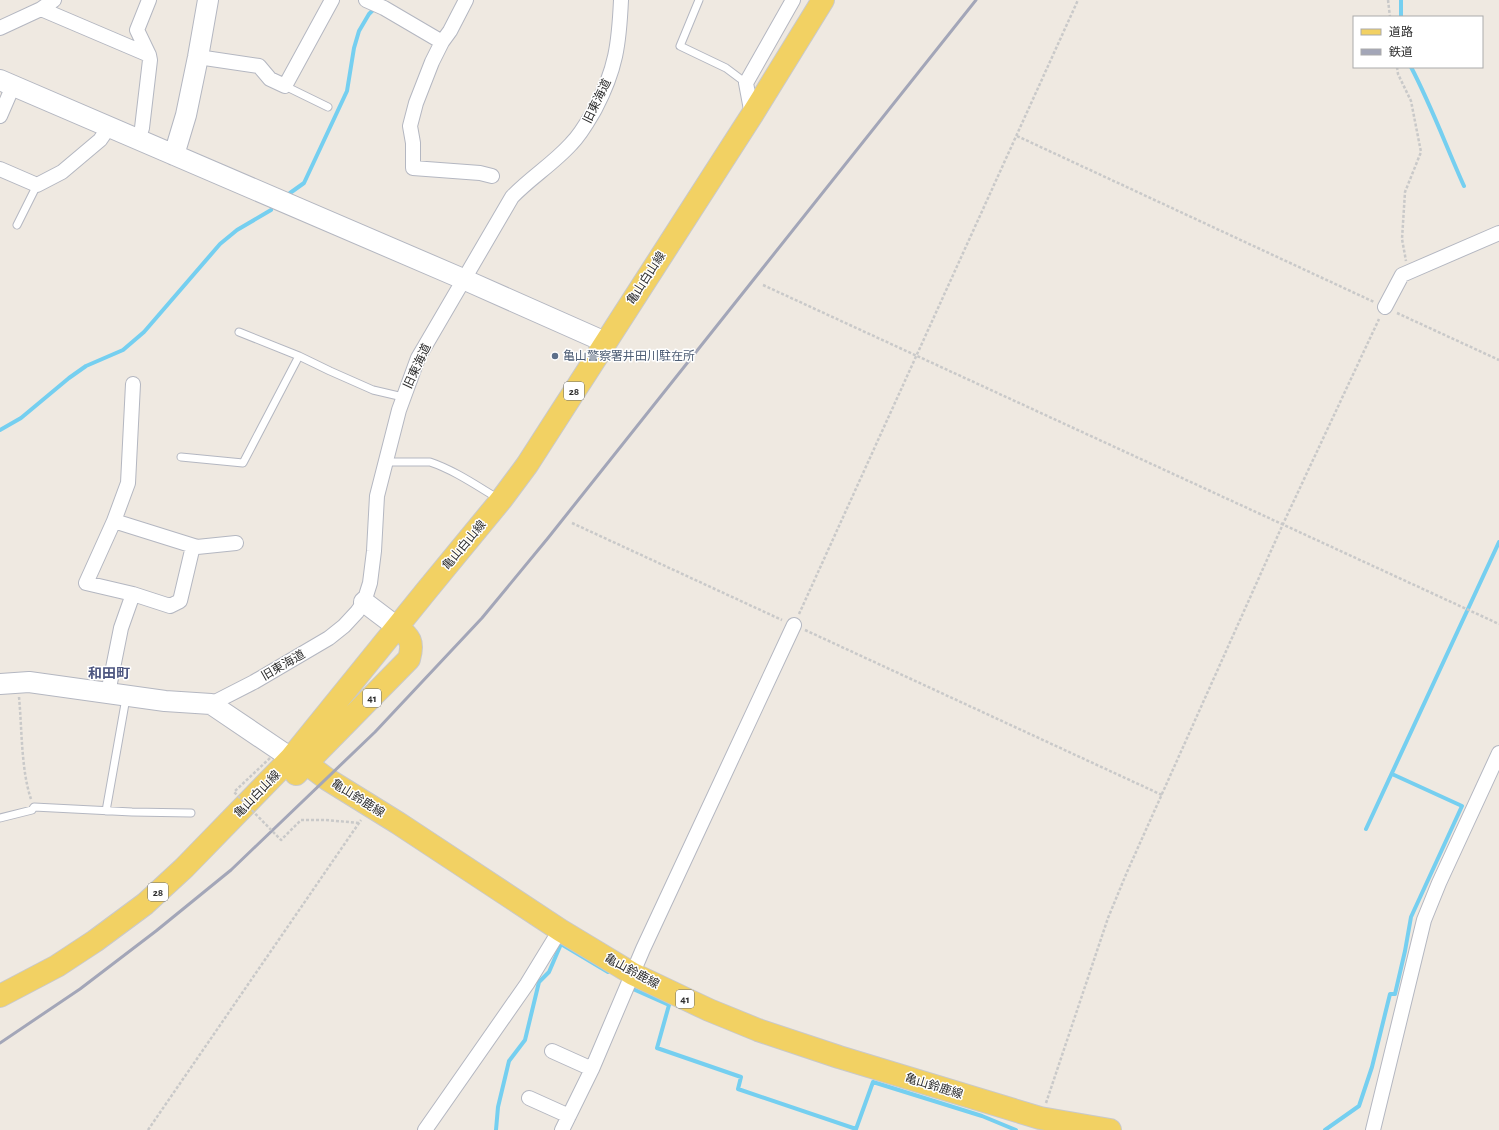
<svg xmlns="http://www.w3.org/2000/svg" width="1499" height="1130" font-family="'Alegreya Sans','Noto Sans JP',sans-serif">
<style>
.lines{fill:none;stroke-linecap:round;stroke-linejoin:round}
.stream{stroke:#75cff0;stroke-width:4}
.lane-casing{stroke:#b4b7c1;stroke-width:9}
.street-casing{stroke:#b4b7c1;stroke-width:16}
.secondary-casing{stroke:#b4b7c1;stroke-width:22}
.primary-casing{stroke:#c9c9c9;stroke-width:24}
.path{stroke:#c9c9c9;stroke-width:2.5;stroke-dasharray:3 2;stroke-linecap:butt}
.lane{stroke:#fff;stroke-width:7}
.street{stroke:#fff;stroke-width:14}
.secondary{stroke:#fff;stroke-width:20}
.primary{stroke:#f2d163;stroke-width:22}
.rail{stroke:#a3a6b8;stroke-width:3}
.path-bridge{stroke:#c9c9c9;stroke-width:2.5;stroke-dasharray:3 2;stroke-linecap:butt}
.service-dot{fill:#5c6f8a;stroke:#fff;stroke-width:1.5}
.labels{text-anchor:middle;stroke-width:3;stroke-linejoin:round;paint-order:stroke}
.shield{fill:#fff;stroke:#6d6d6d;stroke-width:1}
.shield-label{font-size:11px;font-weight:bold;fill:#2e2e2e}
.street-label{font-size:12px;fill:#2e2e2e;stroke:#fff}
.service-label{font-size:12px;fill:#4e5e75;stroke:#fff;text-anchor:start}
.quarter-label{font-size:14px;font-weight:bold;fill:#4d5680;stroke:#fff}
</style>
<rect width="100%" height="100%" fill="#efe9e1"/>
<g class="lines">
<path class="stream" d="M 1401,0 L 1401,17
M 1411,67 C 1431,105 1446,146 1464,186
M 290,193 L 304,183 L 347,91 L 354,48 L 359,31 L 369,14 L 376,7
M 0,430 L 21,418 L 69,378 L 86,366 L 123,350 L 144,332 L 220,244 L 237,230 L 271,210
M 1366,829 L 1499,542
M 633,989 L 669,1005 L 657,1048 L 741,1077 L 738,1089 L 856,1129 L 873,1082 L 982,1116 L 1016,1130
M 496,1130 L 498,1107 L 509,1061 L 525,1040 L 539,982 L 549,972 L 561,944 L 608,972
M 1325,1130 L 1359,1106 L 1372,1067 L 1390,994 L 1395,994 L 1405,951 L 1411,917 L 1462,806 L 1392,774"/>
<defs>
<path id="lane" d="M 699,0 L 680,46 L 726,68 L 746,83
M 285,86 L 328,107
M 17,225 L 37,185
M 239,332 L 299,356 L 330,371 L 373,390 L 403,397
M 181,457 L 243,463 L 299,356
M 385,462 L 430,462 C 454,470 477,486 499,499
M 106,811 L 126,698
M 0,818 L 32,810 L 34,807 L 132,812 L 191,813"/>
<path id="street" d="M 366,0 L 384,8 L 442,42
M 466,0 L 450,31 L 442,42 L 432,62 L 416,103 L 410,126 L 413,143 L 413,168 L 480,173 L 492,176
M 41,9 L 149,55
M 0,28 L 41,9 L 54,0
M 198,57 L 259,66 L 270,79 L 285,86 L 332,0
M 752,115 L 746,83 L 793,0
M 0,116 L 13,86
M 138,140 L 142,128 L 150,60 L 149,55 L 137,30 L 149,0
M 0,169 L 37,185 L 62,172 L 100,140 L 109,127
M 1385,307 L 1402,275 L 1499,233
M 114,521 L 197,547 L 236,543
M 133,594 L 170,606 L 180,601 L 193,546
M 108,693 L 121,628 L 133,594 L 86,583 L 114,521 L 128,483 L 133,384
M 211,704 L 254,682 L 329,638 L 344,626 L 357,612 L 364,602 L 370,583 L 374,551 L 377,496 L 399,410 L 418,358 L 512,197 C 530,178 553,164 571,144 C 581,134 588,121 595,109 C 616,69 619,44 621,0
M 552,1051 L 592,1069
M 529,1098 L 569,1116
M 425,1130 L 527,984 L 560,930
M 562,1130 L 592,1069 L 643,949 L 794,625
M 1373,1130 L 1424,920 L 1439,883 L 1499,753"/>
<path id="secondary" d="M 0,80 L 463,279 L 605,342
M 174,155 L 186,115 L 198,57 L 208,0
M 364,602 L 397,627
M 0,684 L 29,682 L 165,701 L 211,704 L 291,758"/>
<path id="primary" d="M 307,764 L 327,779 L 398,823 L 560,930 L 633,974 L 709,1010 L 758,1030 L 839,1057 L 1040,1118 L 1110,1130
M 296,774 L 409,659 C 414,642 410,637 397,627
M 0,996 L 57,966 L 95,941 L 145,904 L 184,868 L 291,758 L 427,590 L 501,500 L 527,465 L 752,115 L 823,0"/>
</defs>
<use href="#lane" class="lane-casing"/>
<use href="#street" class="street-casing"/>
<use href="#secondary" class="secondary-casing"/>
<use href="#primary" class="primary-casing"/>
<path class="path" d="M 1388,0 L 1390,17
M 1397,67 L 1398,74 L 1411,101 L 1421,152 L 1405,192 L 1402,239 L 1406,261
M 1017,136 L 1374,302
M 763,285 L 1499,624
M 1397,313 L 1499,360
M 572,523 L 782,620
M 799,614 L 1078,0
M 805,630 L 1162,795
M 19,697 C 22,728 21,770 31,799
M 326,820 L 359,823
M 1046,1103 L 1108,918 L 1127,872 L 1283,524 L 1379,319
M 148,1130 L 361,820"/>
<use href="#lane" class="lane"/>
<use href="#street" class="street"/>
<use href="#secondary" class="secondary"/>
<use href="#primary" class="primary"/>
<path class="rail" d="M 0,1043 L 80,989 L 156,931 L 231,870 L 375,732 L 482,618 L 548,538 L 976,0"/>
<path class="path-bridge" d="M 270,758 L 234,792 L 281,840 L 301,820 L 326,820"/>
</g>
<circle class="service-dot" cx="555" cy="356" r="4"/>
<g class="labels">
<g class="shield">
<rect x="564" y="382" width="20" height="18" rx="3"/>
<rect x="363" y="689" width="18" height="18" rx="3"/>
<rect x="148" y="883" width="20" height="18" rx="3"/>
<rect x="676" y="990" width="18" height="18" rx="3"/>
</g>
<g class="shield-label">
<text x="574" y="395">28</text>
<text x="372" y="702">41</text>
<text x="158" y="896">28</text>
<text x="685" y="1003">41</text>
</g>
<g class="street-label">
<text transform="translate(597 101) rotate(-64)" y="4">旧東海道</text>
<text transform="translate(646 278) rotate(-57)" y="4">亀山白山線</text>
<text transform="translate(417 366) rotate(-65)" y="4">旧東海道</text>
<text transform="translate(464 545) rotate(-50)" y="4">亀山白山線</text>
<text transform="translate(283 665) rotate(-30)" y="4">旧東海道</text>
<text transform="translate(257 794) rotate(-46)" y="4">亀山白山線</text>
<text transform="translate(358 798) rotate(32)" y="4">亀山鈴鹿線</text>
<text transform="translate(632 971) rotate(28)" y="4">亀山鈴鹿線</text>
<text transform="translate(934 1086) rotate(17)" y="4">亀山鈴鹿線</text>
</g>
<g class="service-label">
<text x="563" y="360">亀山警察署井田川駐在所</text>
</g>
<g class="quarter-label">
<text x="109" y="678">和田町</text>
</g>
</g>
<rect x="1353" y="16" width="130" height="52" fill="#ffffff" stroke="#ababab"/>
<rect x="1361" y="29" width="20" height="6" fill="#f2d163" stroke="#ababab"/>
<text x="1389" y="36" font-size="12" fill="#2e2e2e">道路</text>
<rect x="1361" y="49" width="20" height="6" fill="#a3a6b8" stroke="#ababab"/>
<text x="1389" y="56" font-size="12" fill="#2e2e2e">鉄道</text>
</svg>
